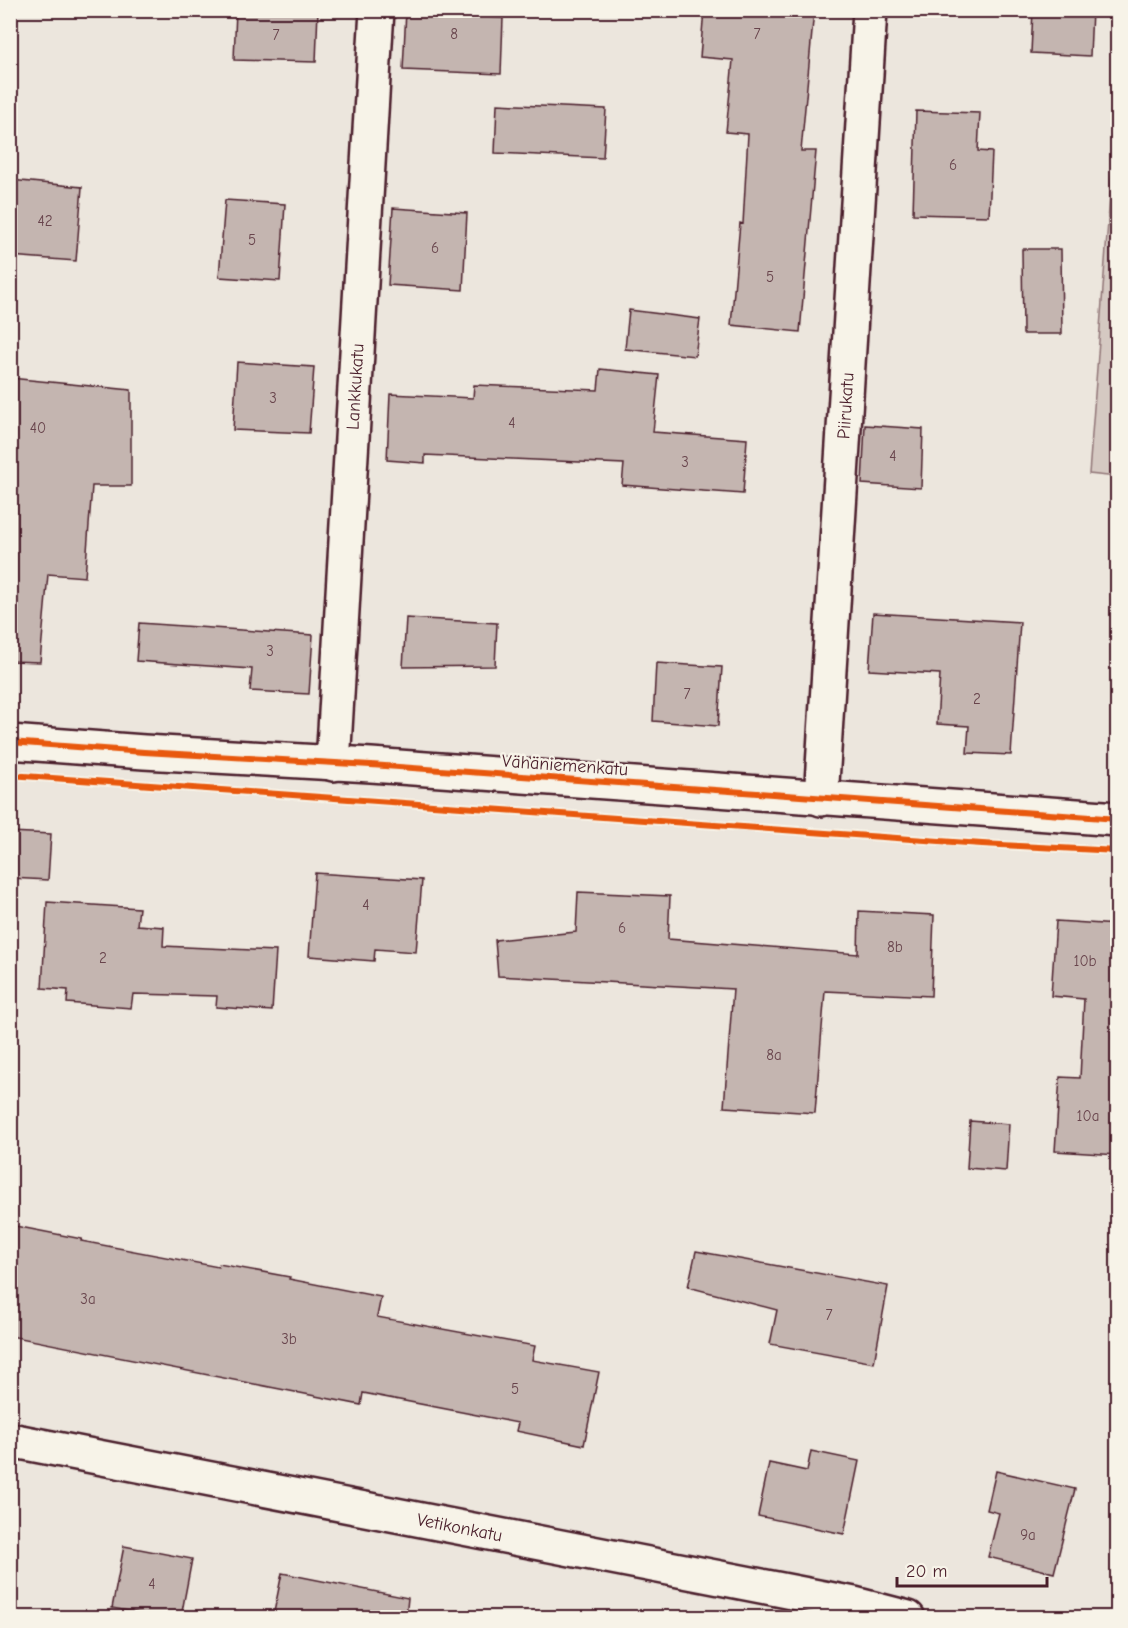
<svg xmlns="http://www.w3.org/2000/svg" width="1128" height="1628" font-family="'Comic Neue',sans-serif">
<style>
.green{fill:#d5c9c2;stroke:#907476;stroke-width:1.5}
.building{fill:#c4b5b0;stroke:#4a1f2b;stroke-width:1.5}
.lines{fill:none;stroke-linecap:round;stroke-linejoin:round}
.street-casing{stroke:#4a1f2b;stroke-width:38}
.secondary-casing{stroke:#4a1f2b;stroke-width:38}
.street{stroke:#f7f3e8;stroke-width:33}
.secondary{stroke:#f7f3e8;stroke-width:33}
.cycleway-casing{stroke:#f7f3e8;stroke-width:10}
.cycleway{stroke:#e8590c;stroke-width:6}
.labels{text-anchor:middle;stroke-width:5;stroke-linejoin:round;paint-order:stroke}
.number-label{font-size:15px;fill:#68444c}
.street-label{font-size:18px;fill:#4a1f2b;stroke:#f7f3e8}
</style>
<rect width="100%" height="100%" fill="#ece6dd"/>
<filter id="ink" filterUnits="userSpaceOnUse"><feTurbulence type="fractalNoise" baseFrequency=".0167" numOctaves="2"/><feDisplacementMap in="SourceGraphic" scale="12" xChannelSelector="R" yChannelSelector="G"/><feConvolveMatrix kernelMatrix="1 2 1 2 8 2 1 2 1" color-interpolation-filters="sRGB"/></filter>
<g filter="url(#ink)">
<path class="green" d="M 1112,169 L 1118,170 L 1117,477 L 1089,474 Z"/>
<path class="building" d="M 236,10 L 318,10 L 316,62 L 234,60 Z
M 406,10 L 483,10 L 483,17 L 503,18 L 501,74 L 403,70 Z
M 704,10 L 814,10 L 801,151 L 816,151 L 800,332 L 731,325 L 740,223 L 743,224 L 748,134 L 726,132 L 733,60 L 700,57 Z
M 1033,10 L 1092,10 L 1090,56 L 1031,53 Z
M 497,104 L 606,109 L 603,158 L 495,153 Z
M 916,111 L 980,113 L 978,151 L 992,152 L 989,216 L 913,214 Z
M 10,180 L 82,187 L 76,261 L 10,256 Z
M 225,200 L 285,204 L 280,281 L 219,277 Z
M 393,208 L 467,213 L 463,290 L 388,285 Z
M 1022,249 L 1061,249 L 1062,334 L 1023,334 Z
M 629,310 L 700,319 L 695,356 L 625,349 Z
M 237,362 L 314,367 L 309,433 L 233,430 Z
M 600,369 L 659,375 L 653,432 L 747,439 L 743,494 L 622,485 L 624,464 L 425,455 L 425,463 L 387,460 L 390,394 L 473,398 L 474,385 L 598,390 Z
M 10,378 L 131,390 L 131,486 L 92,486 L 85,577 L 48,574 L 40,662 L 10,661 Z
M 865,425 L 923,429 L 921,488 L 862,484 Z
M 873,613 L 1020,622 L 1011,755 L 967,753 L 969,726 L 937,724 L 940,674 L 869,670 Z
M 406,618 L 497,623 L 495,666 L 403,667 Z
M 139,623 L 313,635 L 309,694 L 250,691 L 252,669 L 136,661 Z
M 656,663 L 722,667 L 718,726 L 653,721 Z
M 10,832 L 51,834 L 48,880 L 10,878 Z
M 315,873 L 422,880 L 416,952 L 375,949 L 374,961 L 309,956 Z
M 578,892 L 670,896 L 668,939 L 858,954 L 859,911 L 934,915 L 931,996 L 825,991 L 815,1113 L 724,1107 L 733,989 L 498,976 L 495,940 L 576,932 Z
M 47,902 L 139,908 L 137,925 L 164,927 L 163,946 L 276,951 L 272,1011 L 216,1007 L 217,996 L 133,994 L 131,1008 L 67,1003 L 68,990 L 42,988 Z
M 1056,921 L 1118,925 L 1118,1155 L 1055,1151 L 1060,1077 L 1080,1078 L 1084,999 L 1051,996 Z
M 970,1121 L 1009,1124 L 1006,1171 L 967,1168 Z
M 10,1225 L 82,1239 L 81,1241 L 218,1267 L 219,1264 L 290,1277 L 289,1279 L 381,1297 L 377,1317 L 535,1346 L 532,1360 L 599,1372 L 584,1445 L 516,1431 L 518,1423 L 363,1393 L 361,1405 L 10,1336 Z
M 696,1251 L 888,1286 L 874,1363 L 770,1344 L 777,1310 L 688,1287 Z
M 811,1451 L 859,1461 L 844,1534 L 758,1516 L 769,1463 L 807,1471 Z
M 996,1471 L 1075,1489 L 1054,1573 L 988,1557 L 999,1513 L 987,1510 Z
M 124,1546 L 192,1559 L 181,1617 L 161,1617 L 112,1608 Z
M 282,1573 L 408,1598 L 406,1617 L 273,1617 Z"/>
<g class="lines">
<defs>
<g id="street">
<path id="s1" d="M 333,764 L 377,10"/>
<path id="s2" d="M 821,799 L 870,10"/>
<path id="s3" d="M 10,1440 L 854,1604 L 908,1618"/>
</g>
<path id="secondary" d="M 10,742 L 144,752 L 371,765 L 1118,819"/>
</defs>
<use href="#street" class="street-casing"/>
<use href="#secondary" class="secondary-casing"/>
<use href="#street" class="street"/>
<use href="#secondary" class="secondary"/>
<defs>
<path id="cycleway" d="M 10,742 L 144,752 L 371,765 L 1118,819
M 10,775 L 982,844 L 1118,851"/>
</defs>
<use href="#cycleway" class="cycleway-casing"/>
<use href="#cycleway" class="cycleway"/>
</g>
</g>
<g class="labels">
<g class="number-label">
<text x="454" y="39">8</text>
<text x="757" y="39">7</text>
<text x="276" y="40">7</text>
<text x="953" y="170">6</text>
<text x="45" y="226">42</text>
<text x="252" y="245">5</text>
<text x="435" y="253">6</text>
<text x="770" y="282">5</text>
<text x="273" y="403">3</text>
<text x="512" y="428">4</text>
<text x="38" y="433">40</text>
<text x="893" y="461">4</text>
<text x="685" y="467">3</text>
<text x="270" y="656">3</text>
<text x="687" y="699">7</text>
<text x="977" y="704">2</text>
<text x="366" y="910">4</text>
<text x="622" y="933">6</text>
<text x="895" y="952">8b</text>
<text x="103" y="963">2</text>
<text x="1085" y="966">10b</text>
<text x="774" y="1060">8a</text>
<text x="1088" y="1121">10a</text>
<text x="88" y="1304">3a</text>
<text x="829" y="1320">7</text>
<text x="289" y="1344">3b</text>
<text x="515" y="1394">5</text>
<text x="1028" y="1540">9a</text>
<text x="152" y="1589">4</text>
</g>
<g class="street-label">
<text dy="6" stroke="none"><textPath href="#s1" startOffset="378">Lankkukatu</textPath></text>
<text dy="6" stroke="none"><textPath href="#s2" startOffset="394">Piirukatu</textPath></text>
<text transform="translate(565 765) rotate(4)" y="6">Vähäniemenkatu</text>
<text dy="6" stroke="none"><textPath href="#s3" startOffset="458">Vetikonkatu</textPath></text>
</g>
</g>
<rect width="1128" height="1628" fill="none" stroke="#f7f3e8" stroke-width="36"/>
<rect x="18" y="18" width="1092" height="1592" fill="none" stroke="#4a1f2b" stroke-width="2" filter="url(#ink)"/>
<path d="M897 1577v9h150v-9" fill="none" stroke="#4a1f2b" stroke-width="3"/>
<text x="906" y="1577" font-size="18" fill="#4a1f2b" stroke="#f7f3e8" stroke-width="4.5" paint-order="stroke">20 m</text>
</svg>
